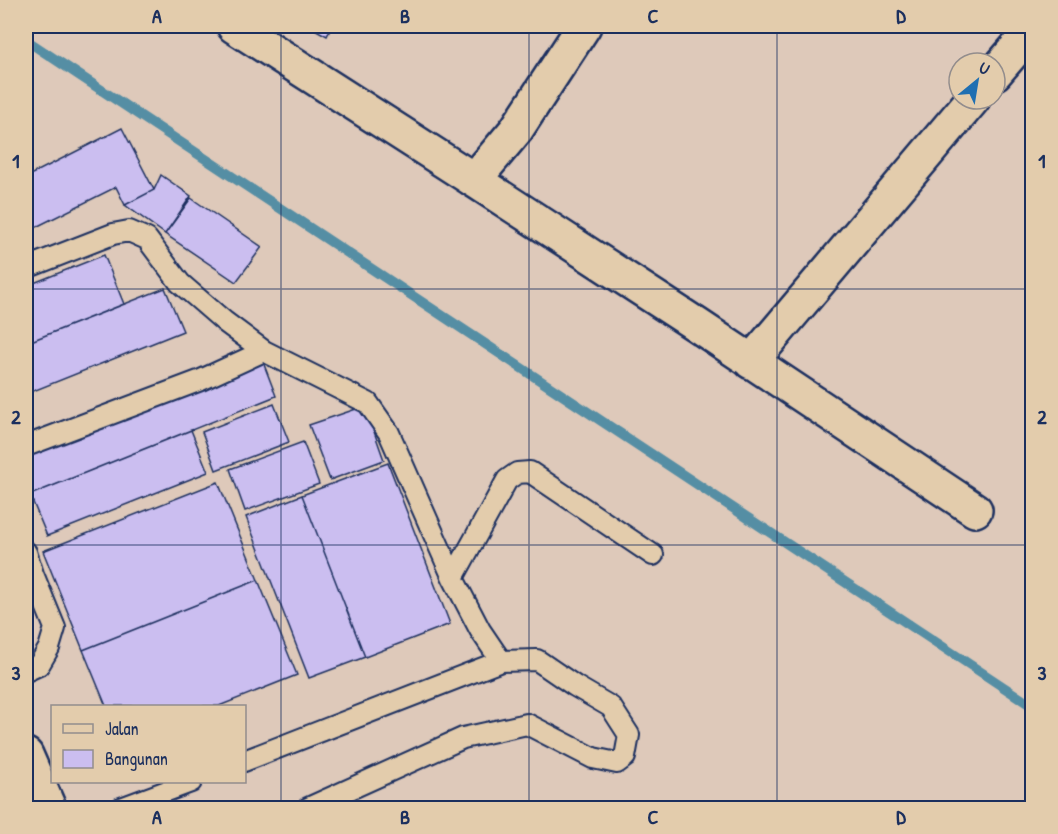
<svg xmlns="http://www.w3.org/2000/svg" width="1058" height="834" font-family="'Patrick Hand',sans-serif">
<style>
.lines{fill:none;stroke-linecap:round;stroke-linejoin:round}
.stream{stroke:#558ea4;stroke-width:10}
.building{fill:#cbbef0;stroke:#1b2f5e;stroke-width:1.5}
.service-casing{stroke:#1b2f5e;stroke-width:24}
.minor-casing{stroke:#1b2f5e;stroke-width:38}
.tertiary-casing{stroke:#1b2f5e;stroke-width:38}
.secondary-casing{stroke:#1b2f5e;stroke-width:38}
.service{stroke:#e3ccac;stroke-width:20}
.minor{stroke:#e3ccac;stroke-width:33}
.tertiary{stroke:#e3ccac;stroke-width:33}
.secondary{stroke:#e3ccac;stroke-width:33}
.grid{fill:none;stroke:#1b2f5e;stroke-width:1.5;stroke-opacity:0.55}
.neatline{fill:none;stroke:#1b2f5e;stroke-width:2}
.grid-label{font-size:20px;text-anchor:middle;font-weight:bold;fill:#1b2f5e}
</style>
<rect width="100%" height="100%" fill="#dec9ba"/>
<filter id="ink" filterUnits="userSpaceOnUse"><feTurbulence type="fractalNoise" baseFrequency=".0167" numOctaves="2"/><feDisplacementMap in="SourceGraphic" scale="12" xChannelSelector="R" yChannelSelector="G"/><feConvolveMatrix kernelMatrix="1 2 1 2 8 2 1 2 1" color-interpolation-filters="sRGB"/></filter>
<g filter="url(#ink)">
<g class="lines">
<path class="stream" d="M 26,40 L 1032,706"/>
</g>
<path class="building" d="M 309,26 L 332,26 L 327,36 Z
M 122,128 L 154,190 L 125,205 L 116,187 L 26,232 L 26,177 Z
M 161,175 L 191,196 L 165,234 L 125,205 L 154,190 Z
M 191,198 L 262,247 L 236,282 L 165,234 Z
M 104,255 L 124,304 L 26,343 L 26,286 Z
M 165,288 L 183,331 L 26,394 L 26,343 Z
M 263,362 L 276,396 L 30,495 L 26,484 L 26,457 Z
M 274,404 L 289,442 L 216,470 L 202,432 Z
M 365,406 L 384,460 L 330,480 L 309,425 Z
M 191,430 L 208,472 L 47,536 L 30,495 Z
M 303,442 L 319,484 L 245,511 L 230,469 Z
M 388,463 L 450,624 L 365,657 L 302,495 Z
M 218,482 L 258,580 L 83,650 L 43,551 Z
M 302,495 L 365,657 L 309,678 L 246,517 Z
M 258,580 L 297,675 L 219,706 L 106,706 L 83,650 Z"/>
<g class="lines">
<defs>
<path id="service" d="M 26,268 L 113,234 L 129,231 L 147,239 L 180,283 L 225,322 L 264,351 L 368,403 L 389,433 L 453,578 L 480,630 L 501,661
M 26,446 L 201,380 L 264,351
M 26,552 L 33,574 L 55,628 L 49,648 L 39,665 L 26,671
M 453,578 L 507,480 L 517,473 L 530,472 L 653,555
M 244,761 L 501,661 L 537,660 L 575,686 L 611,707 L 629,735 L 625,757 L 617,763 L 593,758 L 527,724 L 463,738 L 308,808
M 121,808 L 191,782"/>
<path id="minor" d="M 995,73 L 1026,37 L 1032,33
M 474,180 L 697,325 L 975,510
M 751,362 L 973,99"/>
<path id="tertiary" d="M 234,26 L 474,180 L 516,130 L 584,26"/>
<path id="secondary" d="M 26,755 L 49,808"/>
</defs>
<use href="#service" class="service-casing"/>
<use href="#minor" class="minor-casing"/>
<use href="#tertiary" class="tertiary-casing"/>
<use href="#secondary" class="secondary-casing"/>
<use href="#service" class="service"/>
<use href="#minor" class="minor"/>
<use href="#tertiary" class="tertiary"/>
<use href="#secondary" class="secondary"/>
</g>
</g>
<path class="grid" d="M 281,26 L 281,808M 529,26 L 529,808M 777,26 L 777,808M 26,289 L 1032,289M 26,545 L 1032,545"/>
<rect width="1058" height="834" fill="none" stroke="#e3ccac" stroke-width="66"/>
<rect x="51" y="705" width="195" height="78" fill="#e3ccac" stroke="#938d8d" stroke-width="1.5"/>
<rect x="63" y="724" width="30" height="9" fill="#e3ccac" stroke="#938d8d" stroke-width="1.5"/>
<text x="105" y="735" font-size="18" fill="#1b2f5e">Jalan</text>
<rect x="63" y="750" width="30" height="18" fill="#cbbef0" stroke="#938d8d" stroke-width="1.5"/>
<text x="105" y="765" font-size="18" fill="#1b2f5e">Bangunan</text>
<g transform="translate(977 81) rotate(30)"><circle r="28" fill="#e3ccac" stroke="#938d8d" stroke-width="1.5"/>
<path d="M0-4.5L10 22L0 15L-10 22Z" fill="#1f6fb2"/>
<text y="-9" font-size="16" font-weight="bold" text-anchor="middle" fill="#1b2f5e">U</text>
</g>
<rect x="33" y="33" width="992" height="768" class="neatline"/>
<g class="grid-label">
<text x="157" y="23">A</text>
<text x="405" y="23">B</text>
<text x="653" y="23">C</text>
<text x="901" y="23">D</text>
<text x="16" y="168">1</text>
<text x="1042" y="168">1</text>
<text x="16" y="424">2</text>
<text x="1042" y="424">2</text>
<text x="16" y="680">3</text>
<text x="1042" y="680">3</text>
<text x="157" y="824">A</text>
<text x="405" y="824">B</text>
<text x="653" y="824">C</text>
<text x="901" y="824">D</text>
</g>
</svg>
